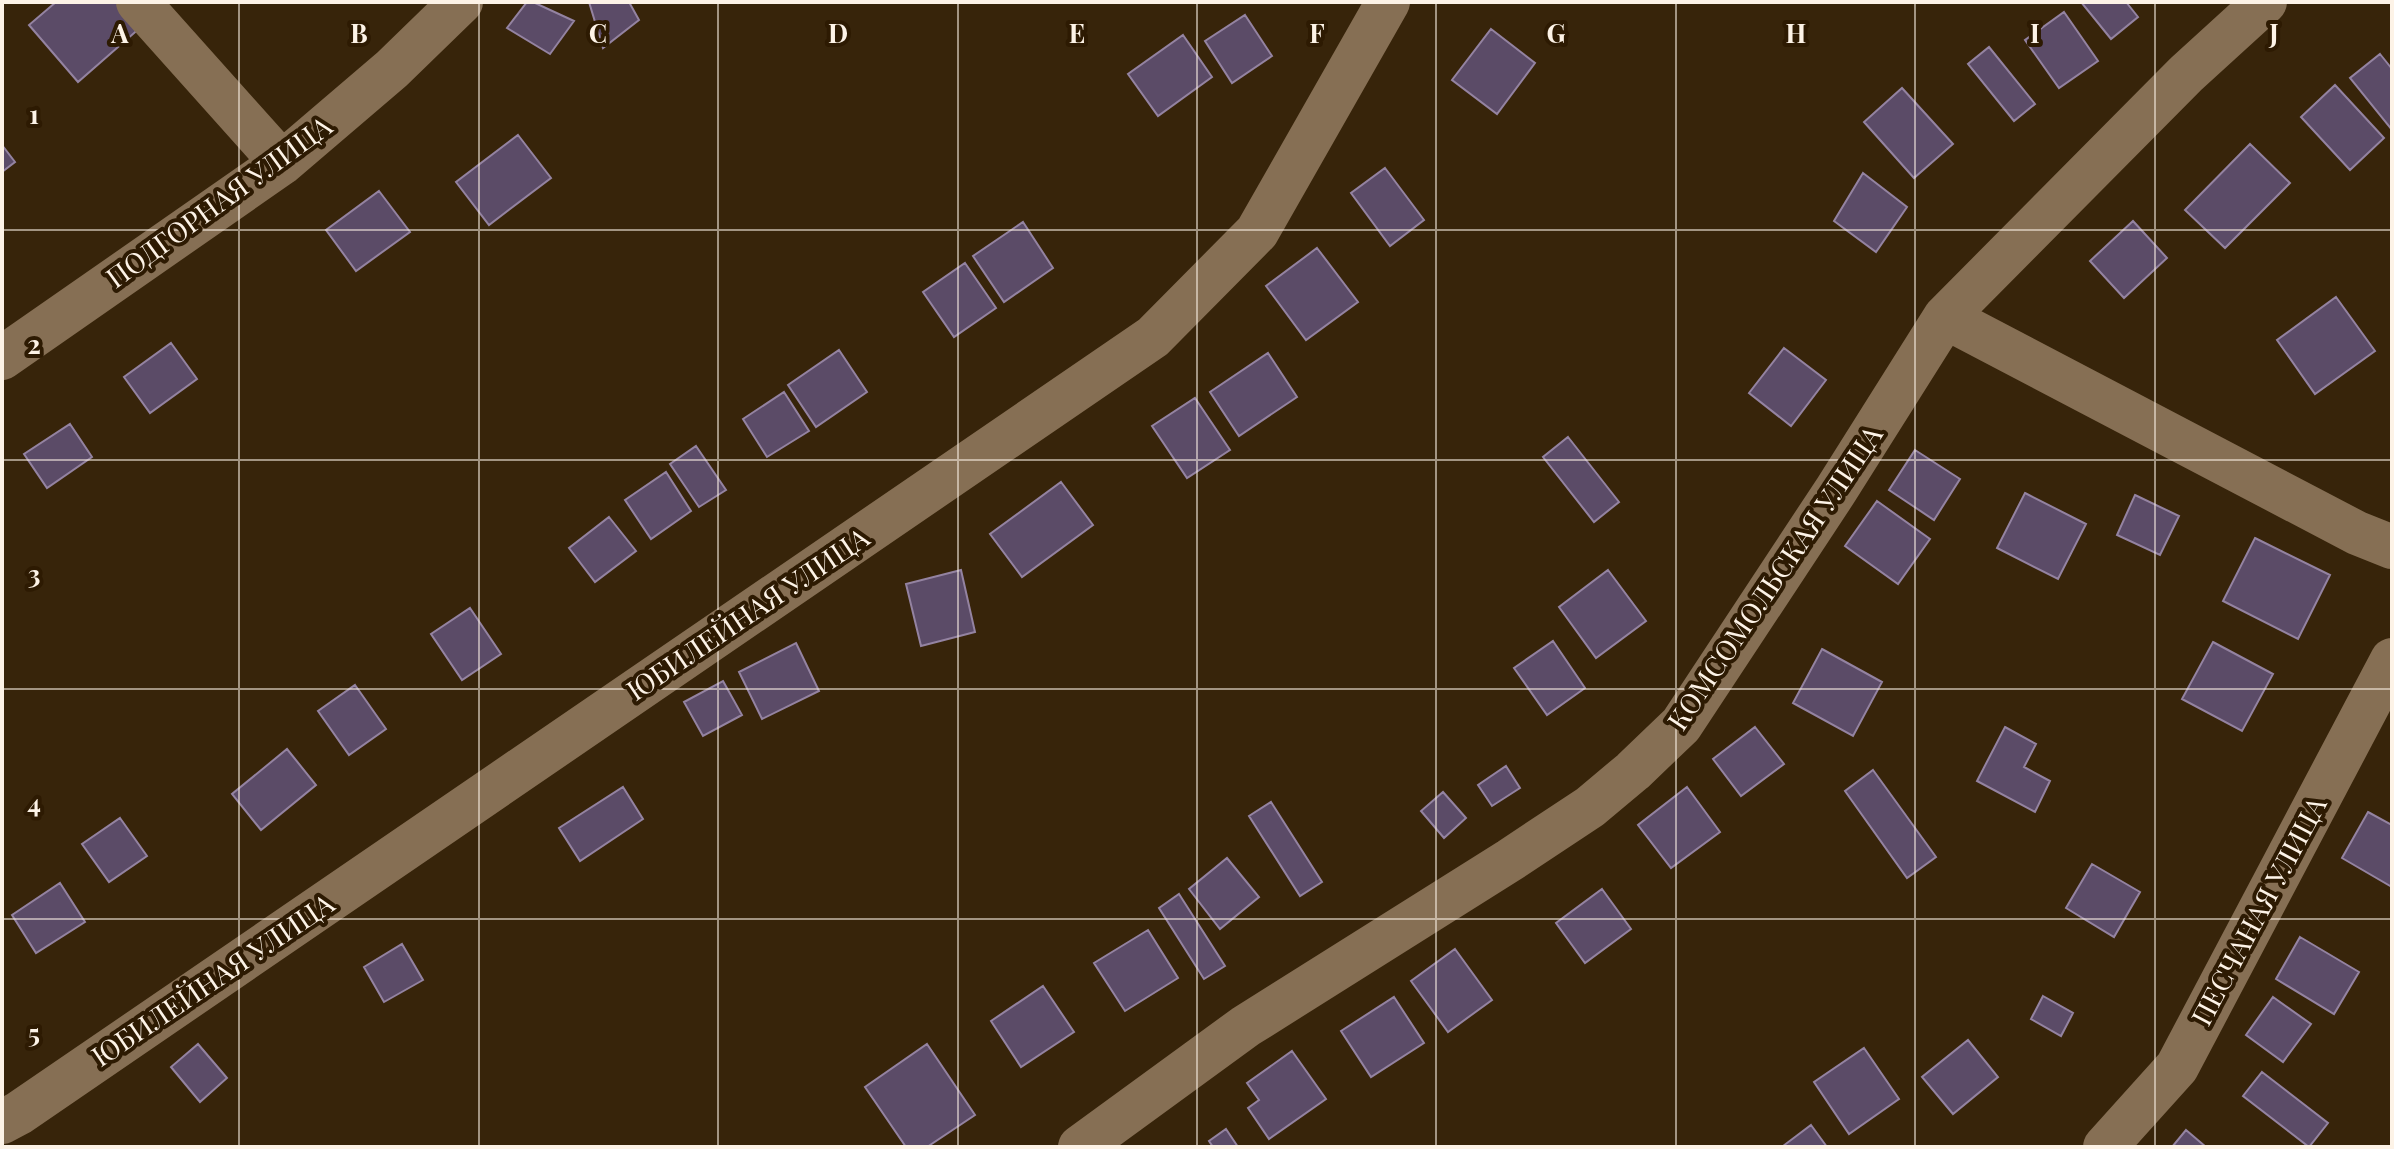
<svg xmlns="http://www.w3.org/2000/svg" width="2394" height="1149" font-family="'Playfair Display',serif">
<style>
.building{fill:#5b4b67;stroke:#9483a1;stroke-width:2}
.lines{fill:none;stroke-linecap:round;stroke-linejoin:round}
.minor{stroke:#866f54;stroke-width:44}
.grid{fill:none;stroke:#fdf3e7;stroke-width:2;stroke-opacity:0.55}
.labels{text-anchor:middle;stroke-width:8;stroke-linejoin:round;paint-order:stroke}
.street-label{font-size:28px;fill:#fdf3e7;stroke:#2d1a02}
.grid-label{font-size:26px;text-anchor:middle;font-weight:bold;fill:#fdf3e7;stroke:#2d1a02;stroke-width:8;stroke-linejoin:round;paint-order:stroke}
</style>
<rect width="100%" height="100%" fill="#37240a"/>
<path class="building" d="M 56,2 L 119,2 L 141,27 L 78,82 L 29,25 Z
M 527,2 L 533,2 L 574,21 L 550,54 L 507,28 Z
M 589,2 L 629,2 L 639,20 L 603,48 Z
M 2081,2 L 2126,2 L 2138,17 L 2111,39 Z
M 2064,12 L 2098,61 L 2059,88 L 2025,40 Z
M 1245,15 L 1272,56 L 1232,83 L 1205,41 Z
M 1491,29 L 1535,63 L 1497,114 L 1452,80 Z
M 1183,35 L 1212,77 L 1158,116 L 1128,74 Z
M 1989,47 L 2035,104 L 2014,121 L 1968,64 Z
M 2380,54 L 2392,69 L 2392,130 L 2350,78 Z
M 2335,85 L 2384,138 L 2350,170 L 2301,117 Z
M 1902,88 L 1953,144 L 1914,178 L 1864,122 Z
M 518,135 L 551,178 L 489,225 L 456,182 Z
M 2250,144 L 2290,183 L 2225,248 L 2185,210 Z
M 2,145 L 15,162 L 2,172 Z
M 1385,168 L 1424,220 L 1390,246 L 1351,193 Z
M 1863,173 L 1907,207 L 1876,252 L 1834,221 Z
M 379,191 L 410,232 L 356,271 L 326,230 Z
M 2133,221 L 2167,258 L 2124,298 L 2090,261 Z
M 1023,222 L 1053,268 L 1004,302 L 973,256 Z
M 1317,248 L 1358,302 L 1306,340 L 1266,286 Z
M 965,263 L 996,308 L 954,337 L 923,292 Z
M 2336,297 L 2375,351 L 2315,394 L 2277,340 Z
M 171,343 L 197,379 L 150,413 L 124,377 Z
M 1784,348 L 1826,380 L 1791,426 L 1749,393 Z
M 839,350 L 867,392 L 816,427 L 788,385 Z
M 1268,353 L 1297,397 L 1239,436 L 1210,392 Z
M 784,392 L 809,431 L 767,457 L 743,419 Z
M 1195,398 L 1230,450 L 1187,478 L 1152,426 Z
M 70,424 L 92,457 L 47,488 L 24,454 Z
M 1568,437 L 1619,502 L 1594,522 L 1543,457 Z
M 696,446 L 726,490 L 699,507 L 670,464 Z
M 1915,450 L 1960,479 L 1934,520 L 1889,490 Z
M 666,472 L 691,511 L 651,539 L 625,500 Z
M 1061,482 L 1093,525 L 1022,577 L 990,534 Z
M 2025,493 L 2086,524 L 2058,579 L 1997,548 Z
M 2135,495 L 2179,516 L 2160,555 L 2117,535 Z
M 1877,501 L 1930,539 L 1898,584 L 1845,546 Z
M 609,517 L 636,551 L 595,582 L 569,548 Z
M 2255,538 L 2330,575 L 2298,639 L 2223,601 Z
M 961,570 L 975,632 L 921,646 L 906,584 Z
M 1608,570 L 1646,621 L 1596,658 L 1559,607 Z
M 470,608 L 501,654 L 462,680 L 431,634 Z
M 1553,641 L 1585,688 L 1547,715 L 1514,668 Z
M 2213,642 L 2273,674 L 2242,731 L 2182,699 Z
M 796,643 L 819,691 L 762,719 L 739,672 Z
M 1822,649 L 1882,682 L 1853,736 L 1793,703 Z
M 723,681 L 742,715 L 703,736 L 684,702 Z
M 355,685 L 386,729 L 349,755 L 318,711 Z
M 1755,727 L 1784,764 L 1741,796 L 1713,759 Z
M 2005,727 L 2036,744 L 2024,767 L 2050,781 L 2035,812 L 1977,781 Z
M 287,749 L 316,785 L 261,830 L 232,794 Z
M 1506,766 L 1520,788 L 1492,806 L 1478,785 Z
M 1873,770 L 1936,857 L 1907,878 L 1845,791 Z
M 623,787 L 643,819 L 580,861 L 559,828 Z
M 1687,787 L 1720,832 L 1671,868 L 1638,825 Z
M 1443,792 L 1466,818 L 1444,838 L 1421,811 Z
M 1271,802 L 1322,882 L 1300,896 L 1249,816 Z
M 2368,812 L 2392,825 L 2392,887 L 2342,858 Z
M 120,818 L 147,856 L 109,882 L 82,844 Z
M 1227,858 L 1259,897 L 1220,929 L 1189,889 Z
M 2092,864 L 2140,892 L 2114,937 L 2066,908 Z
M 60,883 L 85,922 L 36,953 L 12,915 Z
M 1602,889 L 1631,929 L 1585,963 L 1556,923 Z
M 1179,894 L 1225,966 L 1204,979 L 1159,908 Z
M 1148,930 L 1178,978 L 1125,1011 L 1094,963 Z
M 2300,937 L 2359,972 L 2334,1014 L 2276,979 Z
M 402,944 L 423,980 L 384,1002 L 364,967 Z
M 1455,949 L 1492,1000 L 1448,1032 L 1411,981 Z
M 1043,986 L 1074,1032 L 1021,1067 L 991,1021 Z
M 2043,996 L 2073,1013 L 2061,1036 L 2031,1019 Z
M 1394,997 L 1424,1043 L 1371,1077 L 1341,1031 Z
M 2273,997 L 2311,1024 L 2283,1062 L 2246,1035 Z
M 1968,1040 L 1998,1077 L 1953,1114 L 1922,1077 Z
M 198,1044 L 227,1078 L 200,1102 L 171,1067 Z
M 927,1044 L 975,1115 L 927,1147 L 906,1147 L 865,1087 Z
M 1864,1048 L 1899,1099 L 1849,1134 L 1814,1082 Z
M 1292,1051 L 1326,1099 L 1269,1139 L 1248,1108 L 1259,1100 L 1247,1083 Z
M 2262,1072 L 2328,1123 L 2309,1147 L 2243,1096 Z
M 1811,1125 L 1827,1147 L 1784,1147 L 1783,1146 Z
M 1226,1129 L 1238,1147 L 1213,1147 L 1209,1141 Z
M 2186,1130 L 2206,1147 L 2172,1147 Z"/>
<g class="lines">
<path class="minor" d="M 138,2 L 282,163
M 1945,317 L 2186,74 L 2265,2
M 2,358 L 282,163 L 392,69 L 461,2
M 2,1122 L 19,1113 L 1153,337 L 1257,232 L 1388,2
M 1080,1147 L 1246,1026 L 1510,860 L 1590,807 L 1633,771 L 1681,725 L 1836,490 L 1945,317 L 2357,533 L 2392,547
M 2105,1147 L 2177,1067 L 2392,660"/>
</g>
<path class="grid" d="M 239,2 L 239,1147M 479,2 L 479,1147M 718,2 L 718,1147M 958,2 L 958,1147M 1197,2 L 1197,1147M 1436,2 L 1436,1147M 1676,2 L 1676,1147M 1915,2 L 1915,1147M 2155,2 L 2155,1147M 2,230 L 2392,230M 2,460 L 2392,460M 2,689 L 2392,689M 2,919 L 2392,919"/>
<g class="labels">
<g class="street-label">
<text transform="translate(219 202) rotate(-36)" y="10">ПОДГОРНАЯ УЛИЦА</text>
<text transform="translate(1775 578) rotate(-56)" y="10">КОМСОМОЛЬСКАЯ УЛИЦА</text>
<text transform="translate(748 614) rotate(-34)" y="10">ЮБИЛЕЙНАЯ УЛИЦА</text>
<text transform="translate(2259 911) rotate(-62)" y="10">ПЕСЧАНАЯ УЛИЦА</text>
<text transform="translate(213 980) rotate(-34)" y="10">ЮБИЛЕЙНАЯ УЛИЦА</text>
</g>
</g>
<g class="grid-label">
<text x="120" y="43">A</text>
<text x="359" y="43">B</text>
<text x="598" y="43">C</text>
<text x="838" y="43">D</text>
<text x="1077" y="43">E</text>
<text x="1317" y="43">F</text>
<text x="1556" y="43">G</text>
<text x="1796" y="43">H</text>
<text x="2035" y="43">I</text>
<text x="2274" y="43">J</text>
<text x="34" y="124">1</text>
<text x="34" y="354">2</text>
<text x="34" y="584">3</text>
<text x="34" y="813">4</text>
<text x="34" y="1043">5</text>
</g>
<rect width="2394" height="1149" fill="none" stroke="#fdf3e7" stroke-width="8"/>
</svg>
